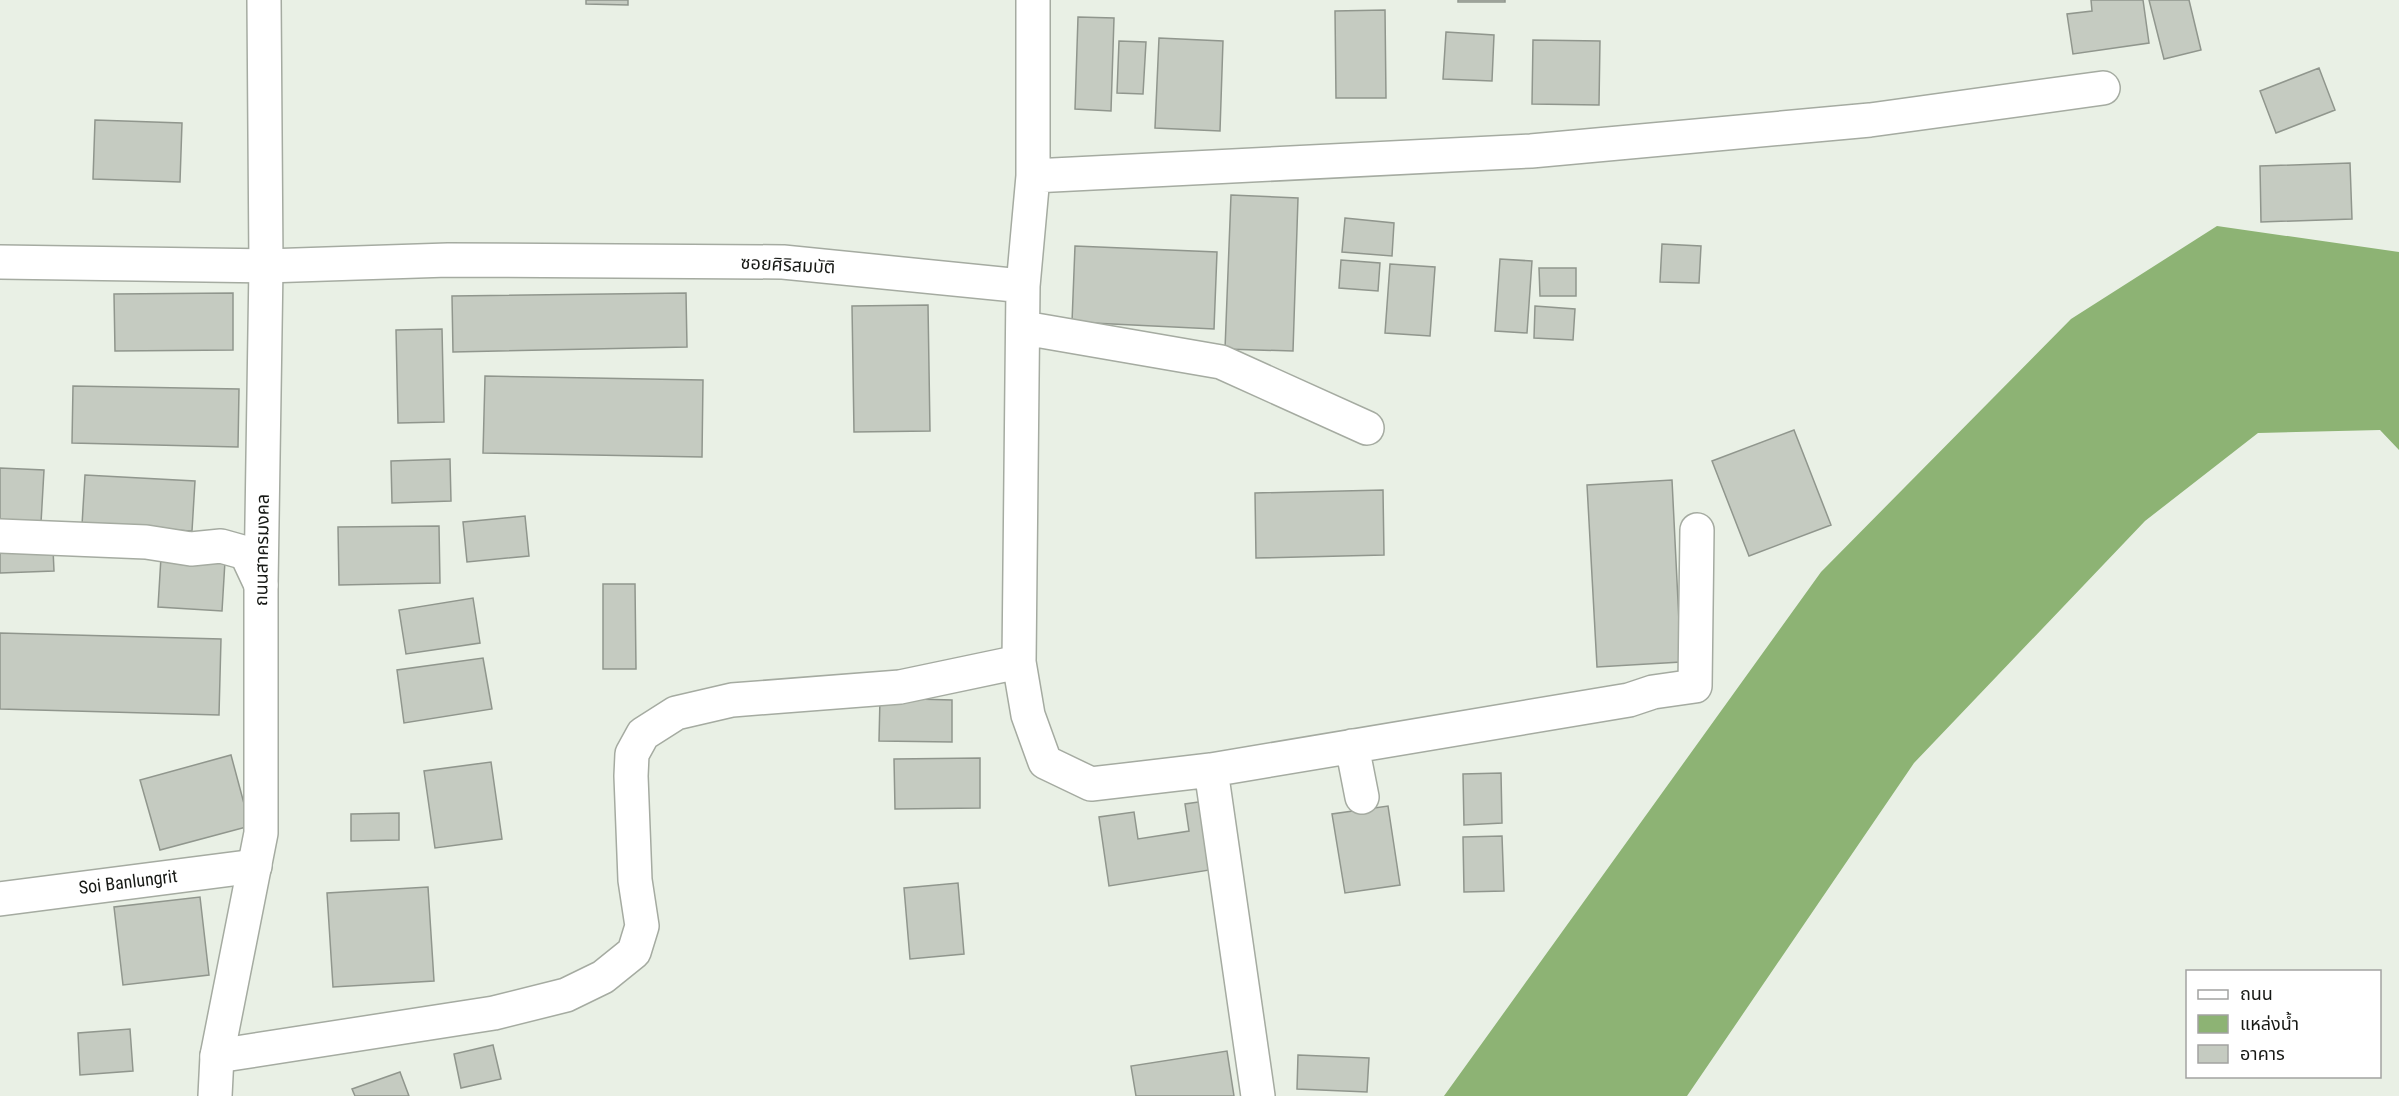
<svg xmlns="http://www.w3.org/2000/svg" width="2399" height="1096" font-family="'Roboto Condensed','Noto Sans Thai',sans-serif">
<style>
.water{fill:#8db374}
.building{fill:#c5cbc1;stroke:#90968d;stroke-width:1.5}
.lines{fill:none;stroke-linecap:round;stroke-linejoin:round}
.minor-casing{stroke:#a5aba1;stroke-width:36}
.tertiary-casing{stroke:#a5aba1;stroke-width:36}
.minor{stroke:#fff;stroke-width:33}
.tertiary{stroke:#fff;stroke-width:33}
.labels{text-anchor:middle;stroke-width:4.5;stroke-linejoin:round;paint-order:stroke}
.street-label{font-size:18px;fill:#171915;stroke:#fff}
</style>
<rect width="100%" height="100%" fill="#e9f0e5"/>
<path class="water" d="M 2217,226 L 2399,252 L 2399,450 L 2380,430 L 2258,433 L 2145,521 L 1914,763 L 1687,1096 L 1444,1096 L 1821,572 L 2071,319 Z"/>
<path class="building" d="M 586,0 L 628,0 L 628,5 L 586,4 Z
M 1458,0 L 1505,0 L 1505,2 L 1458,2 Z
M 2091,0 L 2143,0 L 2149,43 L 2073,54 L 2067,14 L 2092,11 Z
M 2149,0 L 2189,0 L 2201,50 L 2164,59 Z
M 1385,10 L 1386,98 L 1336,98 L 1335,11 Z
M 1078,17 L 1114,18 L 1111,111 L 1075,109 Z
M 1446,32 L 1494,35 L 1492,81 L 1443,79 Z
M 1159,38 L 1223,41 L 1220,131 L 1155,128 Z
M 1533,40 L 1600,41 L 1599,105 L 1532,104 Z
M 1119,41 L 1146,42 L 1143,94 L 1117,93 Z
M 2319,68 L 2335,110 L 2276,133 L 2260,91 Z
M 95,120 L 182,123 L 180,182 L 93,179 Z
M 2350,163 L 2352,219 L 2261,222 L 2260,166 Z
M 1231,195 L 1298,198 L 1293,351 L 1225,349 Z
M 1345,218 L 1394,223 L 1392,256 L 1342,252 Z
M 1662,244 L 1701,246 L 1699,283 L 1660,282 Z
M 1075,246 L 1217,252 L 1214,329 L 1072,322 Z
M 1500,259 L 1532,261 L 1527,333 L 1495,331 Z
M 1341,260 L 1380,263 L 1378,291 L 1339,288 Z
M 1390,264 L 1435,267 L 1430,336 L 1385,333 Z
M 1539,268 L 1576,268 L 1576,296 L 1540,296 Z
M 233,293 L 233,350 L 115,351 L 114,294 Z
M 686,293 L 687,347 L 453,352 L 452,296 Z
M 928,305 L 930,431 L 854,432 L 852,306 Z
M 1535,306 L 1575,309 L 1573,340 L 1534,338 Z
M 442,329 L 444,422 L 398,423 L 396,330 Z
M 485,376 L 703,380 L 702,457 L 483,453 Z
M 73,386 L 239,389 L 238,447 L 72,443 Z
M 1794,430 L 1831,525 L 1749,556 L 1712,461 Z
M 450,459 L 451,501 L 392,503 L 391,461 Z
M 0,468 L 44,470 L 41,523 L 0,521 Z
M 85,475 L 195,481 L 192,531 L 82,525 Z
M 1672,480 L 1681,662 L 1597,667 L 1587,485 Z
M 1383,490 L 1384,555 L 1256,558 L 1255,493 Z
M 525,516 L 529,556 L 467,562 L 463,522 Z
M 439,526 L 440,583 L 339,585 L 338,527 Z
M 53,549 L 54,571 L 0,573 L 0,551 Z
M 161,557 L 225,561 L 222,611 L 158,607 Z
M 603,584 L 635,584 L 636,669 L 603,669 Z
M 473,598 L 480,643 L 406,654 L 399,610 Z
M 0,633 L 221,639 L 219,715 L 0,709 Z
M 483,658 L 492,709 L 404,723 L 397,670 Z
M 880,698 L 952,700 L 952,742 L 879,741 Z
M 231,755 L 250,826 L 160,850 L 140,780 Z
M 980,758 L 980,808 L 895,809 L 894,759 Z
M 491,762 L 502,839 L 435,848 L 424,771 Z
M 1501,773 L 1502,823 L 1464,825 L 1463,774 Z
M 1205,801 L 1216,869 L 1109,886 L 1099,817 L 1134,812 L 1138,839 L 1189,831 L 1185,804 Z
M 1388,806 L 1400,885 L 1345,893 L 1332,814 Z
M 399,813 L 399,840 L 351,841 L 351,814 Z
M 1502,836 L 1504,891 L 1464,892 L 1463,837 Z
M 958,883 L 964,954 L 910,959 L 904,888 Z
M 428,887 L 434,981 L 333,987 L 327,893 Z
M 200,897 L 209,975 L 123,985 L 114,907 Z
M 130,1029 L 133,1071 L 80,1075 L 78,1033 Z
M 493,1045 L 501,1079 L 461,1088 L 454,1054 Z
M 1227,1051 L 1234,1096 L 1136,1096 L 1131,1066 Z
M 1298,1055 L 1369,1058 L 1367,1092 L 1297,1089 Z
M 400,1072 L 409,1096 L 355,1096 L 352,1089 Z"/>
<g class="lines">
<defs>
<path id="minor" d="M 1033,176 L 1531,151 L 1870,120 L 2103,88
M 0,262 L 266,266 L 448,260 L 783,262 L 1023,286 L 1033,176 L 1033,0
M 1023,286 L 1019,662 L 1028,715 L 1045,762 L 1091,784 L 1211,770 L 1629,700 L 1653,692 L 1695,686 L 1697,530
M 1024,328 L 1221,362 L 1367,428
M 0,536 L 146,542 L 191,549 L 221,546 L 246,553 L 261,585
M 1352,746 L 1362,797
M 1211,770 L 1258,1096
M 0,899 L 255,866
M 217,1056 L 494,1013 L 566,995 L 603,977 L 634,952 L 642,926 L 635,880 L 631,776 L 632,754 L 643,734 L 676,713 L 732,700 L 900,687 L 1019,662"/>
<path id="tertiary" d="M 215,1096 L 217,1056 L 261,833 L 261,585 L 266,266 L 264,0"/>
</defs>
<use href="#minor" class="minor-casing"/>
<use href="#tertiary" class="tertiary-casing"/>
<use href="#minor" class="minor"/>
<use href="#tertiary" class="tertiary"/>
</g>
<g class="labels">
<g class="street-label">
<text transform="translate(788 265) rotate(3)" y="6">ซอยศิริสมบัติ</text>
<text transform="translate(262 550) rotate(-89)" y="6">ถนนสาครมงคล</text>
<text transform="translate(128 882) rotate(-7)" y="6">Soi Banlungrit</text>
</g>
</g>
<rect x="2186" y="970" width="195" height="108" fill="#ffffff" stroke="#a2a3a1" stroke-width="1.5"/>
<rect x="2198" y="990" width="30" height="9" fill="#ffffff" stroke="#a2a3a1" stroke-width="1.5"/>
<text x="2240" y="1000" font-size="18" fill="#171915">ถนน</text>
<rect x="2198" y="1015" width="30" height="18" fill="#8db374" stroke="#a2a3a1" stroke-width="1.5"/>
<text x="2240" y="1030" font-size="18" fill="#171915">แหล่งน้ำ</text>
<rect x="2198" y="1045" width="30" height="18" fill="#c5cbc1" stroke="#a2a3a1" stroke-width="1.5"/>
<text x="2240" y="1060" font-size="18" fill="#171915">อาคาร</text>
</svg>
